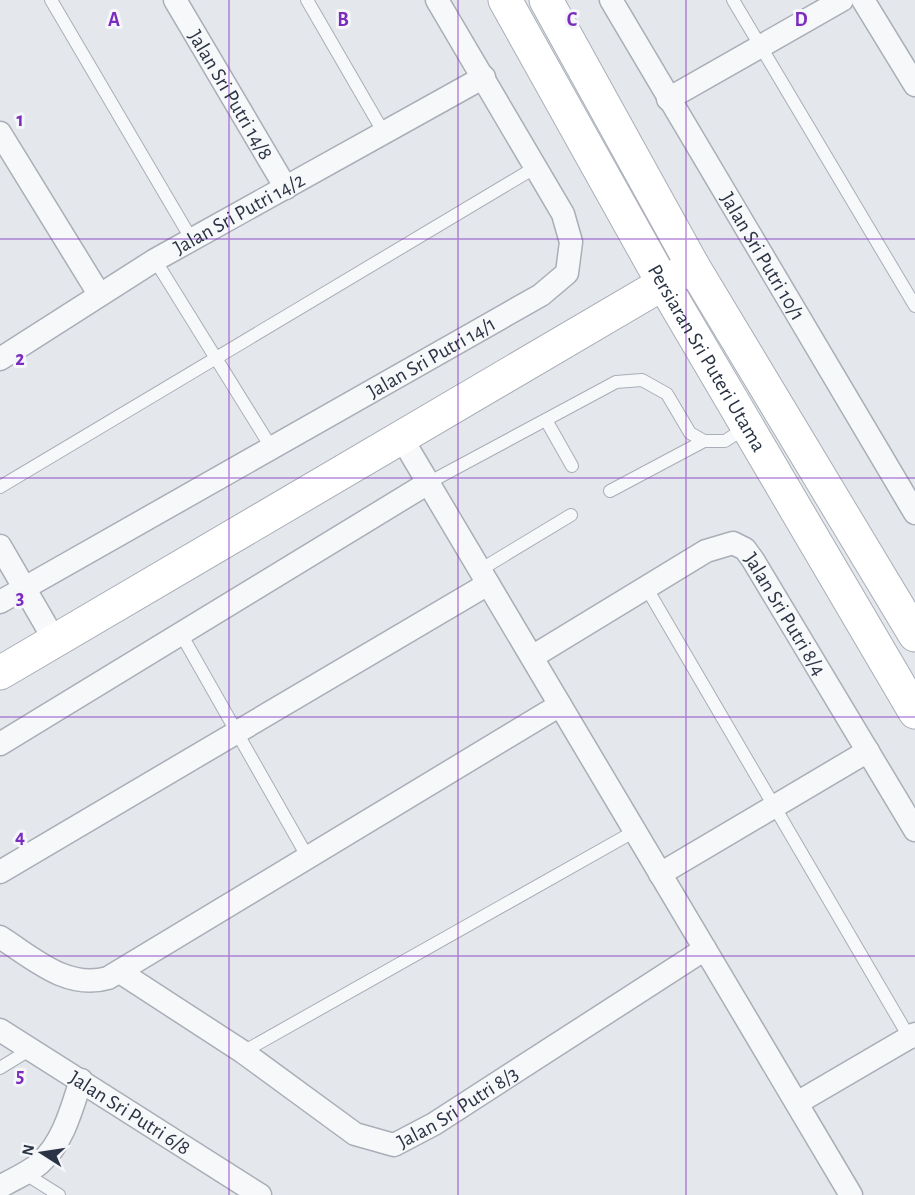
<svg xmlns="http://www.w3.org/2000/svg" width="915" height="1195" font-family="'Alegreya Sans',sans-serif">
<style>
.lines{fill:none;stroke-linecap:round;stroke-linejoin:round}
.lane-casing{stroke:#a9aeb7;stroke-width:14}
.street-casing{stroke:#a9aeb7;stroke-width:25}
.secondary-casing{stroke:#a9aeb7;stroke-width:35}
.lane{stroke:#f7f8fa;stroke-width:12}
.street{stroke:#f7f8fa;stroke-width:22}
.secondary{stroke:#fff;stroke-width:33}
.grid{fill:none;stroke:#7b2cbf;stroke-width:1.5;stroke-opacity:0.55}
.labels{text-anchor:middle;stroke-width:6;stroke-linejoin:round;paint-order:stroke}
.street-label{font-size:21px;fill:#2b3445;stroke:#f4f6f9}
.grid-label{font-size:20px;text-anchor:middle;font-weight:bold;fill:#7b2cbf;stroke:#f4f6f9;stroke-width:6;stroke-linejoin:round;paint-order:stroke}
</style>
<rect width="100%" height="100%" fill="#e4e7ec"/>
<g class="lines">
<defs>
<path id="lane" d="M 51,0 L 192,240
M 307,0 L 384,133
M 733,0 L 915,306
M 155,260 L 271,447
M 546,420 L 572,466
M 428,483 L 616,382 L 642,380 L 667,394 L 690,433 L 704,441 L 725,441 L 745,428
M 0,487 L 536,167
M 610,491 L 704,441
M 480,570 L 571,515
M 646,587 L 912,1042
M 181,634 L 307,856
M 243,1052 L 635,831
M 0,1068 L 31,1049
M 24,1173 L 59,1195"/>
<g id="street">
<path id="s1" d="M 175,0 L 286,188"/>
<path id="s2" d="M 611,0 L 915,513"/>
<path d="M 863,0 L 915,85"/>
<path d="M 668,99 L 842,0"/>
<path d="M 0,133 L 99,294"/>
<path id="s3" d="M 0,359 L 155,260 L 484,77"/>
<path d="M 401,437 L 851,1195"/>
<path d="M 0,546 L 55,641"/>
<path id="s4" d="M 0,602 L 541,295 L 567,273 L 571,242 L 563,214 L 437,0"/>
<path id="s5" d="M 532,657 L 706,551 L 733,543 L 745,549 L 753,560 L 915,830"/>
<path d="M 0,744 L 428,483"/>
<path d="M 0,872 L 488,584"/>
<path d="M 660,874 L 868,751"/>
<path d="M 0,937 C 33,958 67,990 108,978 L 560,705"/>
<path id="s6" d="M 120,972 L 243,1052 L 355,1134 L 394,1145 L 434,1124 L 705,949"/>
<path id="s7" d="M 0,1030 L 260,1195"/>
<path d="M 797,1103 L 915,1034"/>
<path d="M 0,1187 C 13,1179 29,1173 40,1163 C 63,1143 72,1108 81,1080"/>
</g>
<g id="secondary">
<path id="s8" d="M 505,0 L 663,283 L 915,712"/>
<path d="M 546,0 L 693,266 L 915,635"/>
<path d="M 0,673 L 693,266"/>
</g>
</defs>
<use href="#lane" class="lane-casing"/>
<use href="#street" class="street-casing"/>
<use href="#secondary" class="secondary-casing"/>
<use href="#lane" class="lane"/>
<use href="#street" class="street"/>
<use href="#secondary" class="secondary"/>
</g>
<path class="grid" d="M 229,0 L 229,1195M 458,0 L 458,1195M 686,0 L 686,1195M 0,239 L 915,239M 0,478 L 915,478M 0,717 L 915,717M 0,956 L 915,956"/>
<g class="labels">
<g class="street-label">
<text dy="7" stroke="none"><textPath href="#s1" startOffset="110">Jalan Sri Putri 14/8</textPath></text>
<text dy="7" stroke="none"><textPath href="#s3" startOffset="280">Jalan Sri Putri 14/2</textPath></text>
<text dy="7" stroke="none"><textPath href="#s2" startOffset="298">Jalan Sri Putri 10/1</textPath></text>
<text dy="7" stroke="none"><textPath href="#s4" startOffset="496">Jalan Sri Putri 14/1</textPath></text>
<text dy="7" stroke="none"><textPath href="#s8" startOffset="411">Persiaran Sri Puteri Utama</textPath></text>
<text dy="7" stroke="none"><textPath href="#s5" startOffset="322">Jalan Sri Putri 8/4</textPath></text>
<text dy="7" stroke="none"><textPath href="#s6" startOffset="400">Jalan Sri Putri 8/3</textPath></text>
<text dy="7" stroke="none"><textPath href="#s7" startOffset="154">Jalan Sri Putri 6/8</textPath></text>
</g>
</g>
<g class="grid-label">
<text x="114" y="26">A</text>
<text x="343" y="26">B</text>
<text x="572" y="26">C</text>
<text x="801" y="26">D</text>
<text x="20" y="126">1</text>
<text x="20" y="365">2</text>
<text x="20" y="604">3</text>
<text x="20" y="843">4</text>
<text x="20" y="1082">5</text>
</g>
<g transform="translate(42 1153) rotate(282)" stroke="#f4f6f9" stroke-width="4.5" paint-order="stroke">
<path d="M0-4.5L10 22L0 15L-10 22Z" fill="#2b3445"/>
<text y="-9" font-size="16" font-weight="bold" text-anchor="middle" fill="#2b3445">N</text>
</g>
</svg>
